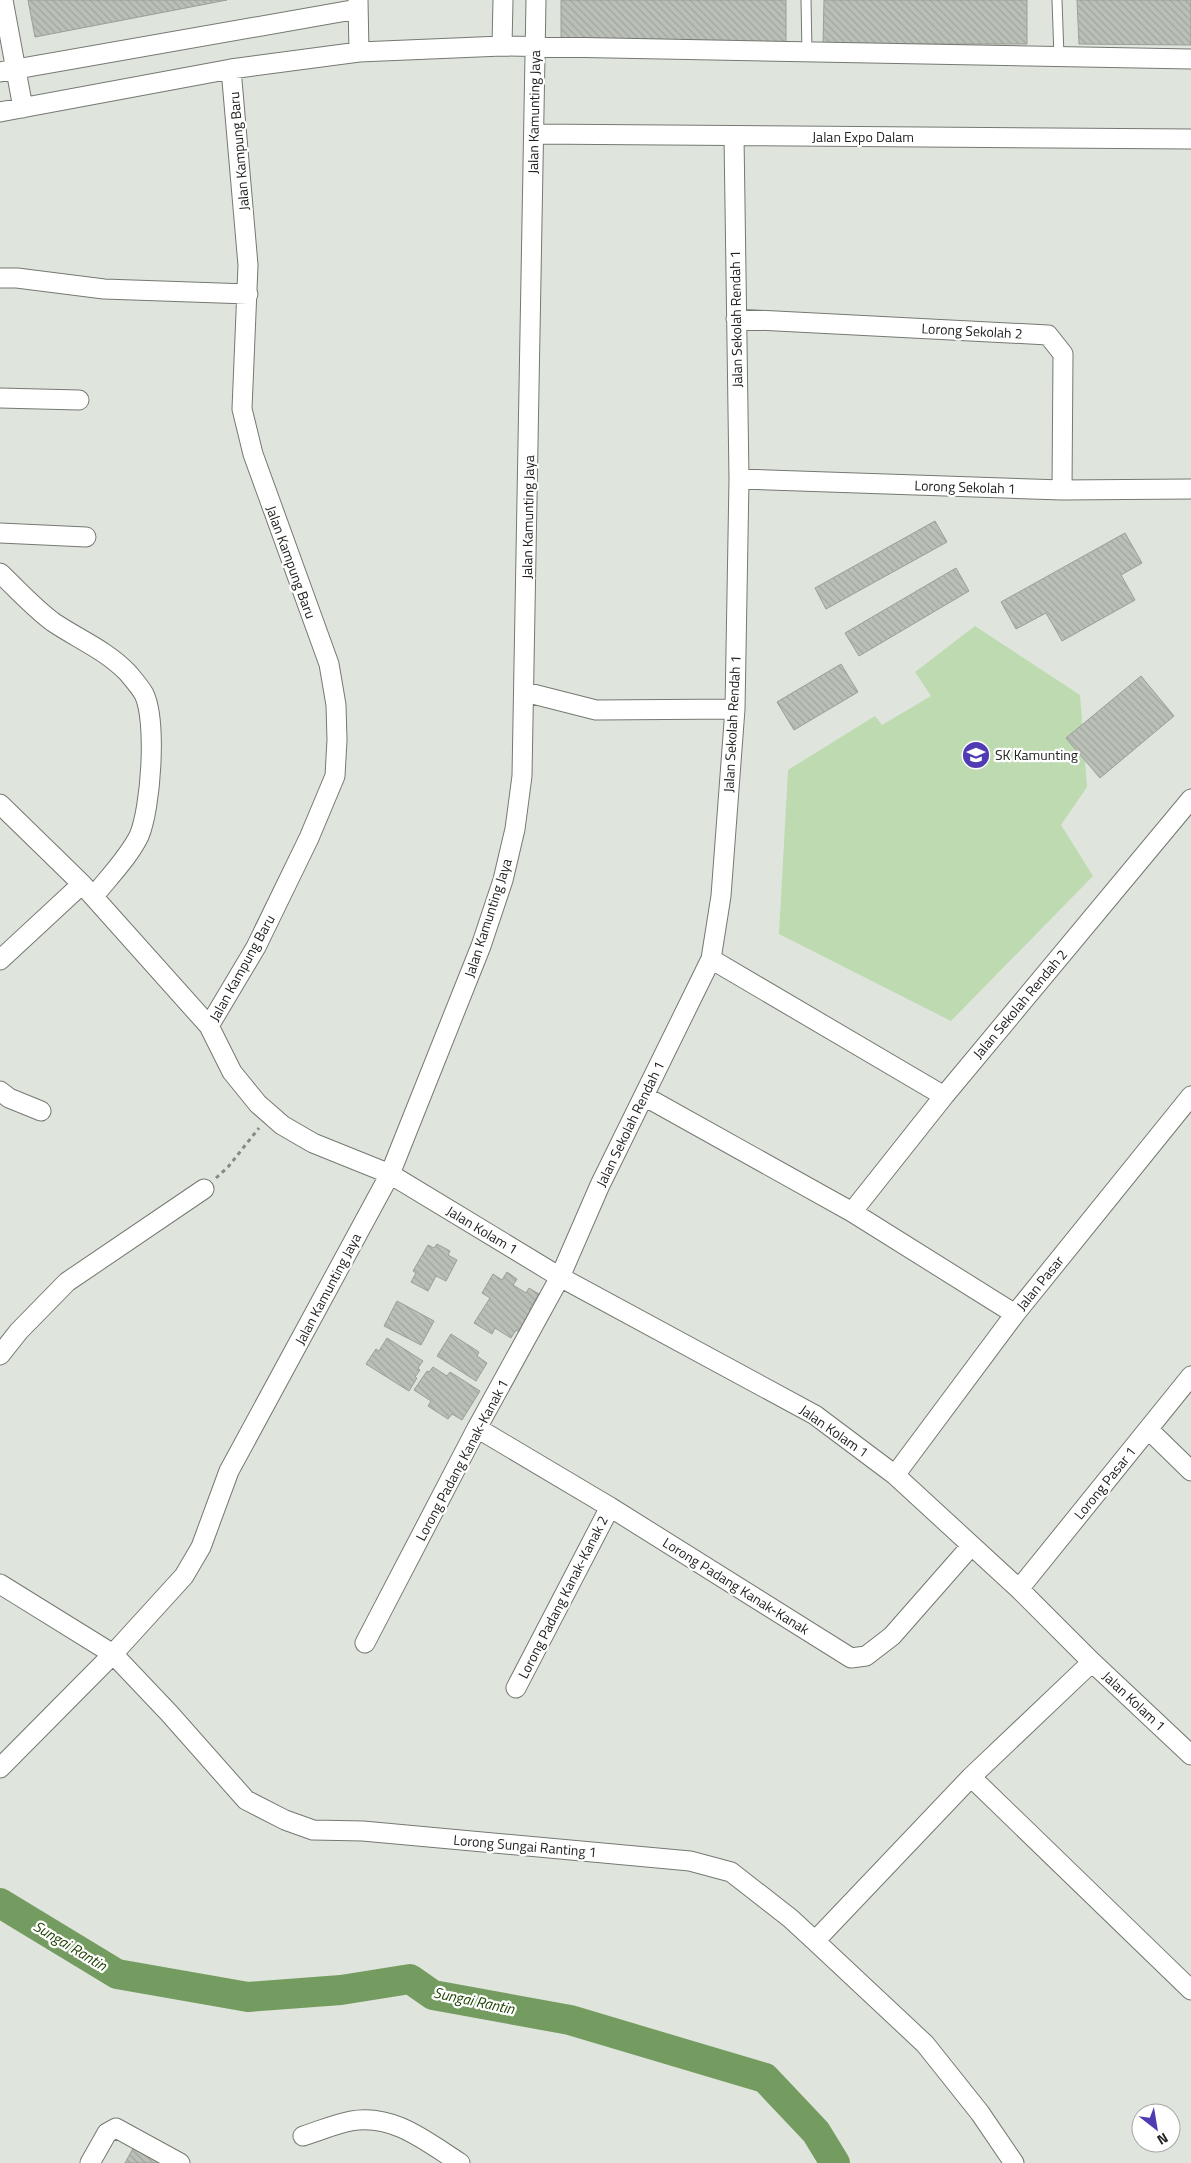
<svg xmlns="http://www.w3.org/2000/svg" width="1191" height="2163" font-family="'Titillium Web',sans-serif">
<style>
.pitch{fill:#bedab1}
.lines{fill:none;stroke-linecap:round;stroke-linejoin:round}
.river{stroke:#759c60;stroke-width:30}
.building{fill:url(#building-back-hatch);stroke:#9aa097}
.service-casing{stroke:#747971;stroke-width:11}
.minor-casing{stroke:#747971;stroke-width:21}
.path{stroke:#868a84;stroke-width:3;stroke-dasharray:4 4;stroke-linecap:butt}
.service{stroke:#fff;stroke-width:9}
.minor{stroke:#fff;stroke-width:19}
.labels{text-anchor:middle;stroke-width:4.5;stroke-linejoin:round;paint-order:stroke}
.street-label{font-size:14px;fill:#212320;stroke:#fff}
.poi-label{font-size:14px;fill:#212320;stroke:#fff;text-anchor:start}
.water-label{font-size:15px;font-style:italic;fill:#1e4200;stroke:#fff}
</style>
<defs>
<pattern id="building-back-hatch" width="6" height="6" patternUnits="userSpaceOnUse" patternTransform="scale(1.25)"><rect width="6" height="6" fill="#bac0b7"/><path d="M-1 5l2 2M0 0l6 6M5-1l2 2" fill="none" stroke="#a0a59d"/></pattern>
</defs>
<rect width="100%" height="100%" fill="#dfe5dc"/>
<path class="pitch" d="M 975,626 L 1080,695 L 1087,787 L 1061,825 L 1093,876 L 951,1021 L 779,934 L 788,770 L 875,716 L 882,725 L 931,696 L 915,672 Z"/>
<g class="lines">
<path class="river" d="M 0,1903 L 117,1974 L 248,1997 L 341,1990 L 410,1979 L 433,1995 L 570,2020 L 765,2078 L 816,2132 L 835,2163"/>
</g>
<path class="building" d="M 28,0 L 227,0 L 35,37 Z
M 561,0 L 786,0 L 786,43 L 561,48 Z
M 824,0 L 1027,0 L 1027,44 L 823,44 Z
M 1077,0 L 1191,0 L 1191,45 L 1079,44 Z
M 935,521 L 947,542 L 826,609 L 815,588 Z
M 1125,533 L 1142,563 L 1121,575 L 1135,600 L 1062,641 L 1046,613 L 1016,629 L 1001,602 Z
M 956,568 L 969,591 L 859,656 L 845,633 Z
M 841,664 L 858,692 L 794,730 L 777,702 Z
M 1141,676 L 1174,716 L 1100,778 L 1066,738 Z
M 437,1244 L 450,1251 L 448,1255 L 457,1260 L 446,1281 L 436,1276 L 428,1291 L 411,1282 L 416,1273 L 413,1271 L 428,1245 L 434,1248 Z
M 507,1272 L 517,1279 L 513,1285 L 526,1293 L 529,1288 L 539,1294 L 530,1308 L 537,1313 L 524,1335 L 516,1330 L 511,1338 L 495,1328 L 492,1334 L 474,1323 L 490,1298 L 482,1293 L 493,1274 L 502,1280 Z
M 397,1301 L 434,1321 L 421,1345 L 384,1326 Z
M 451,1334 L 479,1352 L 477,1356 L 487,1363 L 476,1381 L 437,1356 Z
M 387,1338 L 423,1361 L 418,1368 L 420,1370 L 415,1377 L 417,1378 L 409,1391 L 366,1364 L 376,1349 L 379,1351 Z
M 433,1367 L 447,1376 L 450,1372 L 480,1391 L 462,1420 L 452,1414 L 448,1419 L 428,1406 L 431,1401 L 414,1390 L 427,1371 L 429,1372 Z
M 136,2143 L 170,2163 L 125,2163 Z"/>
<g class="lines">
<defs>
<path id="service" d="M 806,0 L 807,52
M 1057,0 L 1059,56"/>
<path id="minor" d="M 3,0 L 23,108
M 358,0 L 359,52
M 502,46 L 503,0
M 0,72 L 358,9
M 0,112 L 231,69 L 359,52 L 502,46 L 1191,59
M 534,134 L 1191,139
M 0,278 L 17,278 L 104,289 L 248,294
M 736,319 L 1048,335 L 1063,354 L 1062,490
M 0,398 L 79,400
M 739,479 L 1062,490 L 1191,489
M 0,533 L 86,537
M 0,573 C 17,589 34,608 53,622 C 78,639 106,650 128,673 C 133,679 140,687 144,694 C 157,721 151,808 139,836 C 128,858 109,877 94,896
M 525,692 L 596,710 L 735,709
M 0,804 L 82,884 L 209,1026 L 232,1072 L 258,1104 L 282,1125 L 313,1143 L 390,1174 L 560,1277 L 815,1415 L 895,1475 L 1019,1589 L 1092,1662 L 1191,1755
M 711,959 L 944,1096
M 0,960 L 82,884
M 209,1026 L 256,947 L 309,838 L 335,776 L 337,740 L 336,705 L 329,664 L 253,454 L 242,409 L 248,265 L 231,69
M 0,1091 L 9,1098 L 41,1111
M 644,1096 L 852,1212 L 1015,1314
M 852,1212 L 944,1096 L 1191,799
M 0,1355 L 19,1331 L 67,1282 L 204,1189
M 477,1428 L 610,1507 L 851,1658 L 866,1656 L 892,1636 L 971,1546
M 1149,1430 L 1191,1471
M 895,1475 L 1015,1314 L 1191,1096
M 0,1584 L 113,1654 L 169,1713 L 246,1800 L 285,1820 L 313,1830 L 363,1831 L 690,1861 L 731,1872 L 790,1918 L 815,1941 L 925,2044 L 980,2113 L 1014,2163
M 1019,1589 L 1191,1376
M 365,1643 L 477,1428 L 560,1277 L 600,1185 L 711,959 L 721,896 L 735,709 L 739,479 L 734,136
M 516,1688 L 610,1507
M 0,1768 L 113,1654 L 184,1576 L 201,1547 L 229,1471 L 390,1174 L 481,946 L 503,880 L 515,829 L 522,776 L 536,0
M 971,1777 L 1191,1990
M 815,1941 L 971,1777 L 1092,1662
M 303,2136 C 319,2131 335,2124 351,2121 C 393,2113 427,2142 460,2163
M 90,2163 L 107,2133 L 116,2128 L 180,2163"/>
</defs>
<use href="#service" class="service-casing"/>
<use href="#minor" class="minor-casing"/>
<path class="path" d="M 216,1178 L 228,1167 L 259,1128"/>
<use href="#service" class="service"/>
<use href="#minor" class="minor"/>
</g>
<defs>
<symbol id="school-disc" viewBox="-11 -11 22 22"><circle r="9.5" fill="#513bb2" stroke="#fff"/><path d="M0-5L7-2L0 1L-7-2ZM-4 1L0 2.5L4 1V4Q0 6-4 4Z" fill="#fff"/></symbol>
</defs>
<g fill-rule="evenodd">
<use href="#school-disc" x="960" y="739" width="32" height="32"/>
</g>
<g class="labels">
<g class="street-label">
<text transform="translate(534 112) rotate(-89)" y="5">Jalan Kamunting Jaya</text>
<text x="863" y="142">Jalan Expo Dalam</text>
<text transform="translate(239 151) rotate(-95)" y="5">Jalan Kampung Baru</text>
<text transform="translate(736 319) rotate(-91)" y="5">Jalan Sekolah Rendah 1</text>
<text transform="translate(972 331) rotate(3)" y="5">Lorong Sekolah 2</text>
<text transform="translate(965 487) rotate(2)" y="5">Lorong Sekolah 1</text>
<text transform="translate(528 517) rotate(-89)" y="5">Jalan Kamunting Jaya</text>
<text transform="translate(291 562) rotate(70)" y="5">Jalan Kampung Baru</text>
<text transform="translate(732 724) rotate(-87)" y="5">Jalan Sekolah Rendah 1</text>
<text transform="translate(488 918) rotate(-72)" y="5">Jalan Kamunting Jaya</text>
<text transform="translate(242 968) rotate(-61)" y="5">Jalan Kampung Baru</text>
<text transform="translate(1020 1004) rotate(-50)" y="5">Jalan Sekolah Rendah 2</text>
<text transform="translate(630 1124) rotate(-64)" y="5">Jalan Sekolah Rendah 1</text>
<text transform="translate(482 1230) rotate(31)" y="5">Jalan Kolam 1</text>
<text transform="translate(1040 1283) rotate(-51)" y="5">Jalan Pasar</text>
<text transform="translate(328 1289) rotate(-62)" y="5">Jalan Kamunting Jaya</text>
<text transform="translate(834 1431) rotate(35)" y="5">Jalan Kolam 1</text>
<text transform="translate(462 1460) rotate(-62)" y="5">Lorong Padang Kanak-Kanak 1</text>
<text transform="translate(1105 1483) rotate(-51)" y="5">Lorong Pasar 1</text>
<text transform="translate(736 1586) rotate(32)" y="5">Lorong Padang Kanak-Kanak</text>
<text transform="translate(563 1597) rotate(-63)" y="5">Lorong Padang Kanak-Kanak 2</text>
<text transform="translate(1134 1701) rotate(43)" y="5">Jalan Kolam 1</text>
<text transform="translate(525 1846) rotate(5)" y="5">Lorong Sungai Ranting 1</text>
</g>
<g class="poi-label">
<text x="995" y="760">SK Kamunting</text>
</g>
<g class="water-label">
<text transform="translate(70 1946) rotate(31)" y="5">Sungai Rantin</text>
<text transform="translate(474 2001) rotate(12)" y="5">Sungai Rantin</text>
</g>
</g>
<g transform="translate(1156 2128) rotate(149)"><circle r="24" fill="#ffffff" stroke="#a6a7a6"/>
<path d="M0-4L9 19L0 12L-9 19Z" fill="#513bb2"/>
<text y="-8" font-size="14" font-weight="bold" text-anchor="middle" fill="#212320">N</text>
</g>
</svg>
